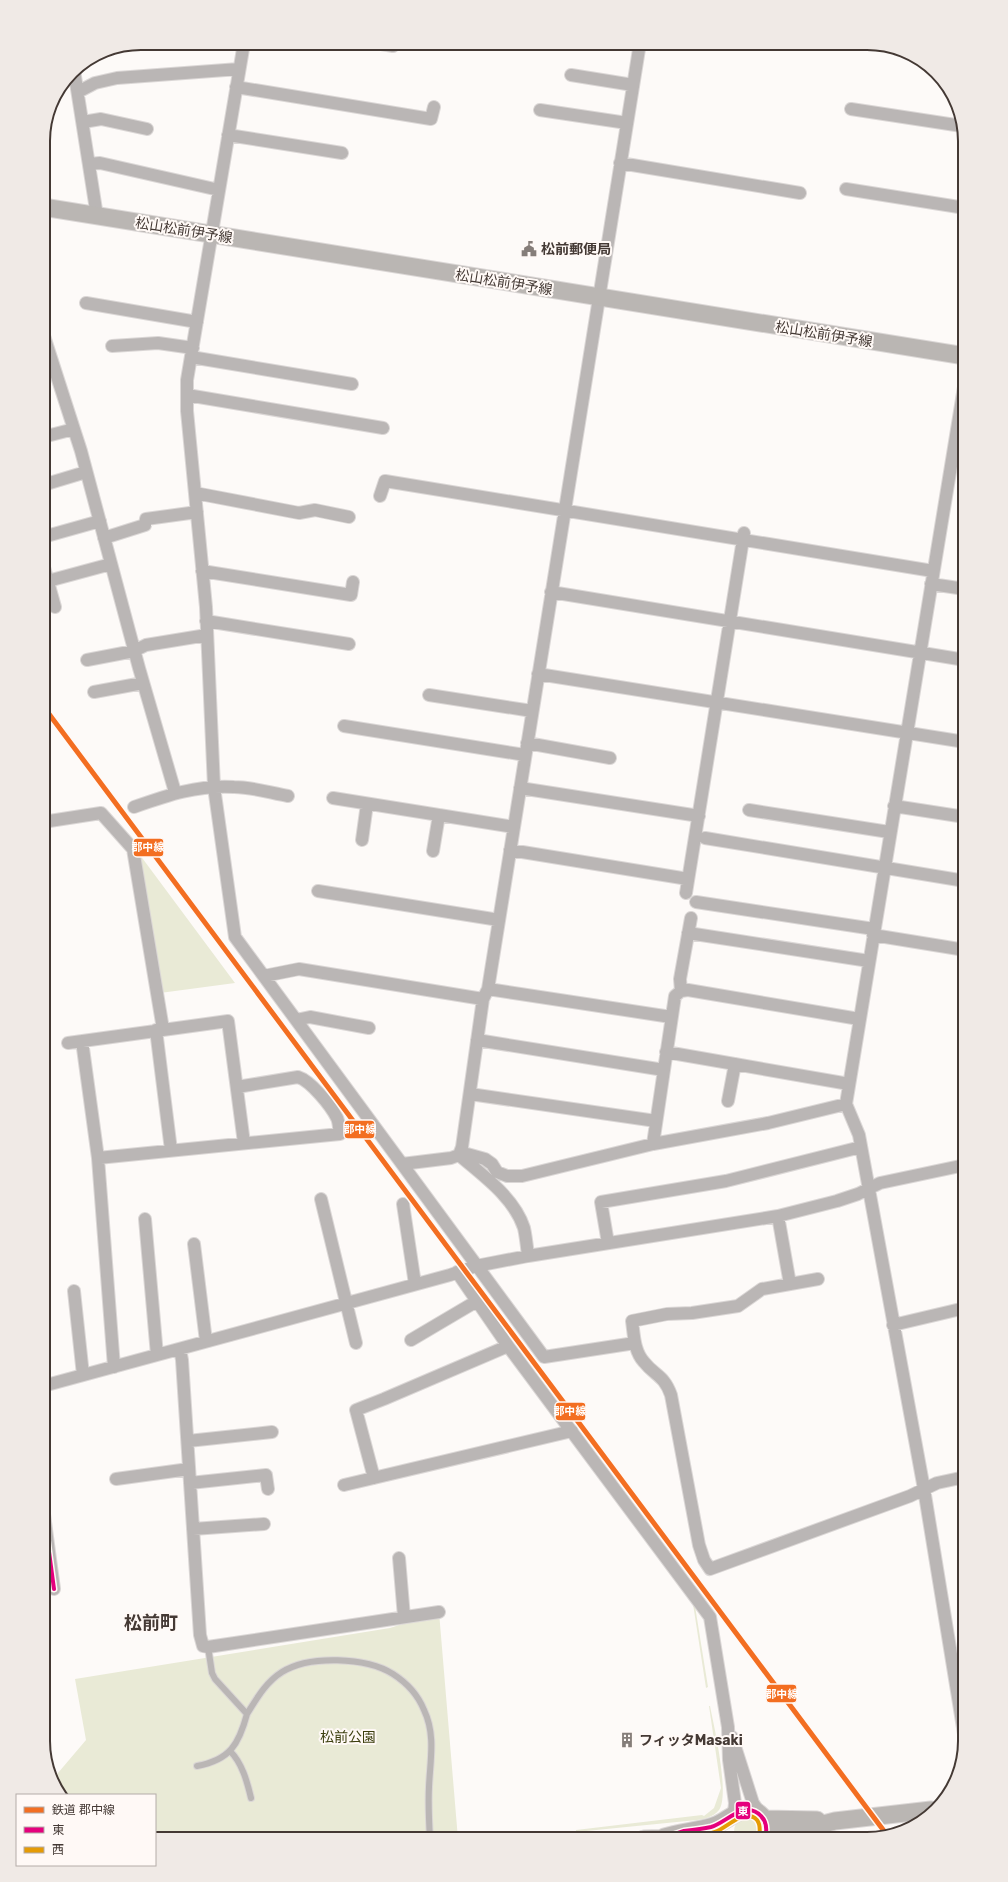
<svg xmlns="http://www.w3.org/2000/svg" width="1008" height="1882" font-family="Rubik,'Noto Sans JP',sans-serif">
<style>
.green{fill:#e9ead6}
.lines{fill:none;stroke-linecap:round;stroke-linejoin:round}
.lane-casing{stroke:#dbd7d6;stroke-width:8}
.street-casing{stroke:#dbd7d6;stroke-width:14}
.secondary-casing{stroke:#dbd7d6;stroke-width:19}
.lane{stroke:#bab6b5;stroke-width:6}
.street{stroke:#bab6b5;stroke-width:12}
.secondary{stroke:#bab6b3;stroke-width:17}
.bus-1-casing{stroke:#fff9f6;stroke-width:7}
.bus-2-casing{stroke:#fff9f6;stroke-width:7}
.bus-1{stroke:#e5007d;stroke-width:4}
.bus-2{stroke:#e59b05;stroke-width:4}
.rail-1-casing{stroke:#fff9f6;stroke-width:8}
.rail-1{stroke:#f36e21;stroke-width:5}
.labels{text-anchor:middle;stroke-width:4;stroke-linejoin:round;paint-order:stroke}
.street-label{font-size:14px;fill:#443934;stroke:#fff9f6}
.poi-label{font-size:14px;font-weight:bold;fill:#443934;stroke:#fff9f6;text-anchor:start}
.park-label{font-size:14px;fill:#3d400f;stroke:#fff9f6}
.district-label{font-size:18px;font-weight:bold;fill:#443934;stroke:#fff9f6}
.rim{fill:none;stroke:#443934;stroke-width:2}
.line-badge{stroke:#fff9f6;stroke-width:1.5}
.badge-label{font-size:11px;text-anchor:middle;font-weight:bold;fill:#fff}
</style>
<rect width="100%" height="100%" fill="#fdfaf8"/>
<path class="green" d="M 137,851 L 235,983 L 160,993 Z
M 693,1604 L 695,1606 L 708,1687 L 706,1688 Z
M 439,1612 L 458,1839 L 155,1839 L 155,1795 L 64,1795 L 52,1780 L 86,1740 L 75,1679 L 390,1628 Z
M 709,1706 L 710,1706 C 714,1726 730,1795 719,1810 C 713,1817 705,1819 697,1820 L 576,1832 L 576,1830 L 702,1815 L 704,1816 L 714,1808 L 721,1788 Z
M 745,1817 L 753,1819 L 759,1824 L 759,1837 L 757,1839 L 737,1839 C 731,1829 735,1822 745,1817 Z"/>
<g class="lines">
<defs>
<path id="lane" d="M 208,1647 L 212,1673 L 215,1679 L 247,1714 C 257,1698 266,1682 282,1672 C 309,1655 366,1657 393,1674 C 407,1683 418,1695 424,1710 C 436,1735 430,1761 429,1787 C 428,1805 429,1822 430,1839
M 230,1751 C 242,1763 247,1781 251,1798
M 197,1766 C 230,1760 239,1744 247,1714"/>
<path id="street" d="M 244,43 L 187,380 L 187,411 L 206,607 L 214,787 L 235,937 L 544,1357 L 635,1343
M 376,43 L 393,46 L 393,43
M 74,70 L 97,216
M 571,75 L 633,85
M 236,87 L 431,119 L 434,107
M 78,92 L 95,83 L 117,78 L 239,69
M 851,109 L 962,126
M 540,110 L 627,123
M 83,122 L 101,119 L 147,129
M 228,135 L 342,153
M 620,163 L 800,193
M 89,164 L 100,163 L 219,190
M 846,189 L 965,208
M 86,303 L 197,322
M 43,333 L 81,451 L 139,668 L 175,792
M 112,346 L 158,343 L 193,348
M 191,357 L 352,384
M 187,395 L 383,428
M 43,437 L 74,429
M 43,485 L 86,472
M 195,493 L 299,513 L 315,510 L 349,517
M 380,496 L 385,481 L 933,571
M 43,537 L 100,521
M 104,538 L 145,525 L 146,519 L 197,512
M 43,564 L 55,607
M 202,571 L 351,595 L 353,582
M 48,581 L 111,564
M 931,584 L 965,589
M 551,592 L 965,660
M 206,621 L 349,644
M 87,660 L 134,651 L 146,645 L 207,635
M 538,674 L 965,742
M 94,692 L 143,683
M 429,695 L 532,711
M 344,726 L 525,755
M 527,743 L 610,758
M 520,788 L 699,816
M 333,798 L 514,827
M 894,806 L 965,817
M 134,807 C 168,795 197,785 234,787 C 252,787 271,793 288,796
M 749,810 L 889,832
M 43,822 L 101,813 L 133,849 L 163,1029
M 705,838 L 965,881
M 362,840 L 367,804
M 510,850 L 688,879
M 433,851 L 439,815
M 318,891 L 499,920
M 686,893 L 744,533
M 696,902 L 874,929
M 688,933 L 869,961
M 873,935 L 965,950
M 264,976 L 299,969 L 483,999
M 488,989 L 671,1017
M 681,991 L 680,979 L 691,918
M 296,1020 L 310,1017 L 369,1028
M 156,1030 L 171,1150
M 477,1040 L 664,1070
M 82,1041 L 98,1158 L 114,1367
M 68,1043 L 228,1021 L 244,1143
M 666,1052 L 849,1084
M 470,1094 L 656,1121
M 728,1101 L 735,1064
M 653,1144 L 675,996 L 681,991 L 688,990 L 859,1019
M 460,1152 L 485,1159 L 492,1164 L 497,1172 L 507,1176 L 522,1176 L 653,1144 L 768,1123 L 846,1104
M 459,1155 C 482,1175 514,1197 524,1228 C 526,1237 527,1247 528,1256
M 98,1158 L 340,1134 C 339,1129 339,1122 337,1118 C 331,1106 311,1081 298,1077 L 237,1087
M 402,1164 L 451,1158 L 459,1155 L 462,1147 L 483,999 L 488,989 L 640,43
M 321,1199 L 356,1343
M 403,1204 L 415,1284
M 778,1216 L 790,1284
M 145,1219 L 157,1355
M 608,1243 L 601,1202 L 726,1181 L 861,1147
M 194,1244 L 206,1341
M 457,1272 L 508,1346 L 710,1617 L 728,1727 L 729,1760 L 735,1803 L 734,1814
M 818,1279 L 762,1289 L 738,1306 L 692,1313 L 667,1314 L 632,1321 C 634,1335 634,1351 644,1362 C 655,1376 664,1375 671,1395 L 699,1545 L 704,1560 L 710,1569 L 910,1496 L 937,1483 L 965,1477
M 74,1291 L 83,1375
M 893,1325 L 965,1308
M 411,1340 L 477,1301
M 180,1349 L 182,1360 L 200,1635 L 203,1646 L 208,1647 L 439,1612
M 43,1386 L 450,1275 L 476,1266 L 528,1256 L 778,1216 L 837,1201 L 858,1194 L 880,1183 L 965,1165
M 188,1441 L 272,1432
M 374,1478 L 356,1410 L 384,1399 L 508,1346
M 116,1479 L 189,1469
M 190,1483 L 266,1475 L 268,1489
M 344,1485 L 572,1431
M 43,1507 L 54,1589
M 193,1529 L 264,1524
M 399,1558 L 404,1617
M 732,1737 L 753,1803 L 761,1815
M 965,1740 L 924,1489 L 859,1135 L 846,1104 L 965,381"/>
<path id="secondary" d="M 43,207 L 965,356
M 764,1819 L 817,1820
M 664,1837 C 680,1832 697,1831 713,1826 C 729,1822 745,1798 762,1816 C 768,1823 768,1831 765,1839
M 644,1839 L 711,1837 L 719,1839
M 766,1839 L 835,1821 L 931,1810"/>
</defs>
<use href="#lane" class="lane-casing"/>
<use href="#street" class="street-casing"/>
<use href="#secondary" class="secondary-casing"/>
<use href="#lane" class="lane"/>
<use href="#street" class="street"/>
<use href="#secondary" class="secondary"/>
<defs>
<path id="bus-1" d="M 43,1507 L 54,1589
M 644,1839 C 652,1838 659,1838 666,1837 C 672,1835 678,1833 684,1831 C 693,1830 702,1829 711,1827 C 726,1823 745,1799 761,1816 C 767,1822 767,1831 765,1839"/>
<path id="bus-2" d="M 43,1552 L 48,1590
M 679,1839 C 691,1835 703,1836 715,1832 C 727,1828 745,1807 757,1820 C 761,1825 760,1832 759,1838"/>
</defs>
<use href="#bus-1" class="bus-1-casing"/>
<use href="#bus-2" class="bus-2-casing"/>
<use href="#bus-1" class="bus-1"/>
<use href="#bus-2" class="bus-2"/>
<defs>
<path id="rail-1" d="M 43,706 L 887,1835"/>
</defs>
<use href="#rail-1" class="rail-1-casing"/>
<use href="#rail-1" class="rail-1"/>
</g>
<defs>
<symbol id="civic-bare" viewBox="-9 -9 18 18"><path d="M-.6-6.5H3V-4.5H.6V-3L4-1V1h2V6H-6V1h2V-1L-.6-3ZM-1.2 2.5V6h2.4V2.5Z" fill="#857d79" stroke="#fff9f6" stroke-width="2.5" paint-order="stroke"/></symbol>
<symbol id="building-bare" viewBox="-9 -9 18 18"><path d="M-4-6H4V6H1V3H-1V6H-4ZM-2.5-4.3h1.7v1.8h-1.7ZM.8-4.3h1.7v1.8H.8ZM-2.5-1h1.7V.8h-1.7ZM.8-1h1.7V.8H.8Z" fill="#857d79" stroke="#fff9f6" stroke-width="2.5" paint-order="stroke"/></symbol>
</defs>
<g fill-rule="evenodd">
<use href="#civic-bare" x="518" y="238" width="22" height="22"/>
<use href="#building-bare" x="616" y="1729" width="22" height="22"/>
</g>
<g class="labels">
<g class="street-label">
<text transform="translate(184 230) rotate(9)" y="5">松山松前伊予線</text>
<text transform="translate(504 282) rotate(9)" y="5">松山松前伊予線</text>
<text transform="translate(824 334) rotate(9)" y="5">松山松前伊予線</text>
</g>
<g class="poi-label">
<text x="541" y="254">松前郵便局</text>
<text x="639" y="1745">フィッタMasaki</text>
</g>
<g class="park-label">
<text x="348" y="1742">松前公園</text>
</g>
<g class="district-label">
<text x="151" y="1629">松前町</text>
</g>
</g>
<path d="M0 0H1008V1882H0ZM141 50H867A91 91 0 0 1 958 141V1741A91 91 0 0 1 867 1832H141A91 91 0 0 1 50 1741V141A91 91 0 0 1 141 50Z" fill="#f0eae6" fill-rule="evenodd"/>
<path class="rim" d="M141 50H867A91 91 0 0 1 958 141V1741A91 91 0 0 1 867 1832H141A91 91 0 0 1 50 1741V141A91 91 0 0 1 141 50Z"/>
<g class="line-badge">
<rect x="133" y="838" width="31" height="19" rx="4" fill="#f36e21"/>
<rect x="344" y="1120" width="31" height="19" rx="4" fill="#f36e21"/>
<rect x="555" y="1402" width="31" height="19" rx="4" fill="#f36e21"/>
<rect x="766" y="1684" width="31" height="19" rx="4" fill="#f36e21"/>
<rect x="735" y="1801" width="16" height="19" rx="4" fill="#e5007d"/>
</g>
<g class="badge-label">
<text x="148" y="851">郡中線</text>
<text x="360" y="1133">郡中線</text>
<text x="570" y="1415">郡中線</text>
<text x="782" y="1698">郡中線</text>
<text x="743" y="1815">東</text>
</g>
<rect x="16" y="1794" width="140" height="72" fill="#fff9f6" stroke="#b4aca8"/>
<rect x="24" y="1807" width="20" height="6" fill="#f36e21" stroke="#b4aca8"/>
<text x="52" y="1814" font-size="12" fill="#443934">鉄道 郡中線</text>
<rect x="24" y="1827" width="20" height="6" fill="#e5007d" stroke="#b4aca8"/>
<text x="52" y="1834" font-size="12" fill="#443934">東</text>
<rect x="24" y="1847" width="20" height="6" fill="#e59b05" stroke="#b4aca8"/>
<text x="52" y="1854" font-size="12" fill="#443934">西</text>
</svg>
